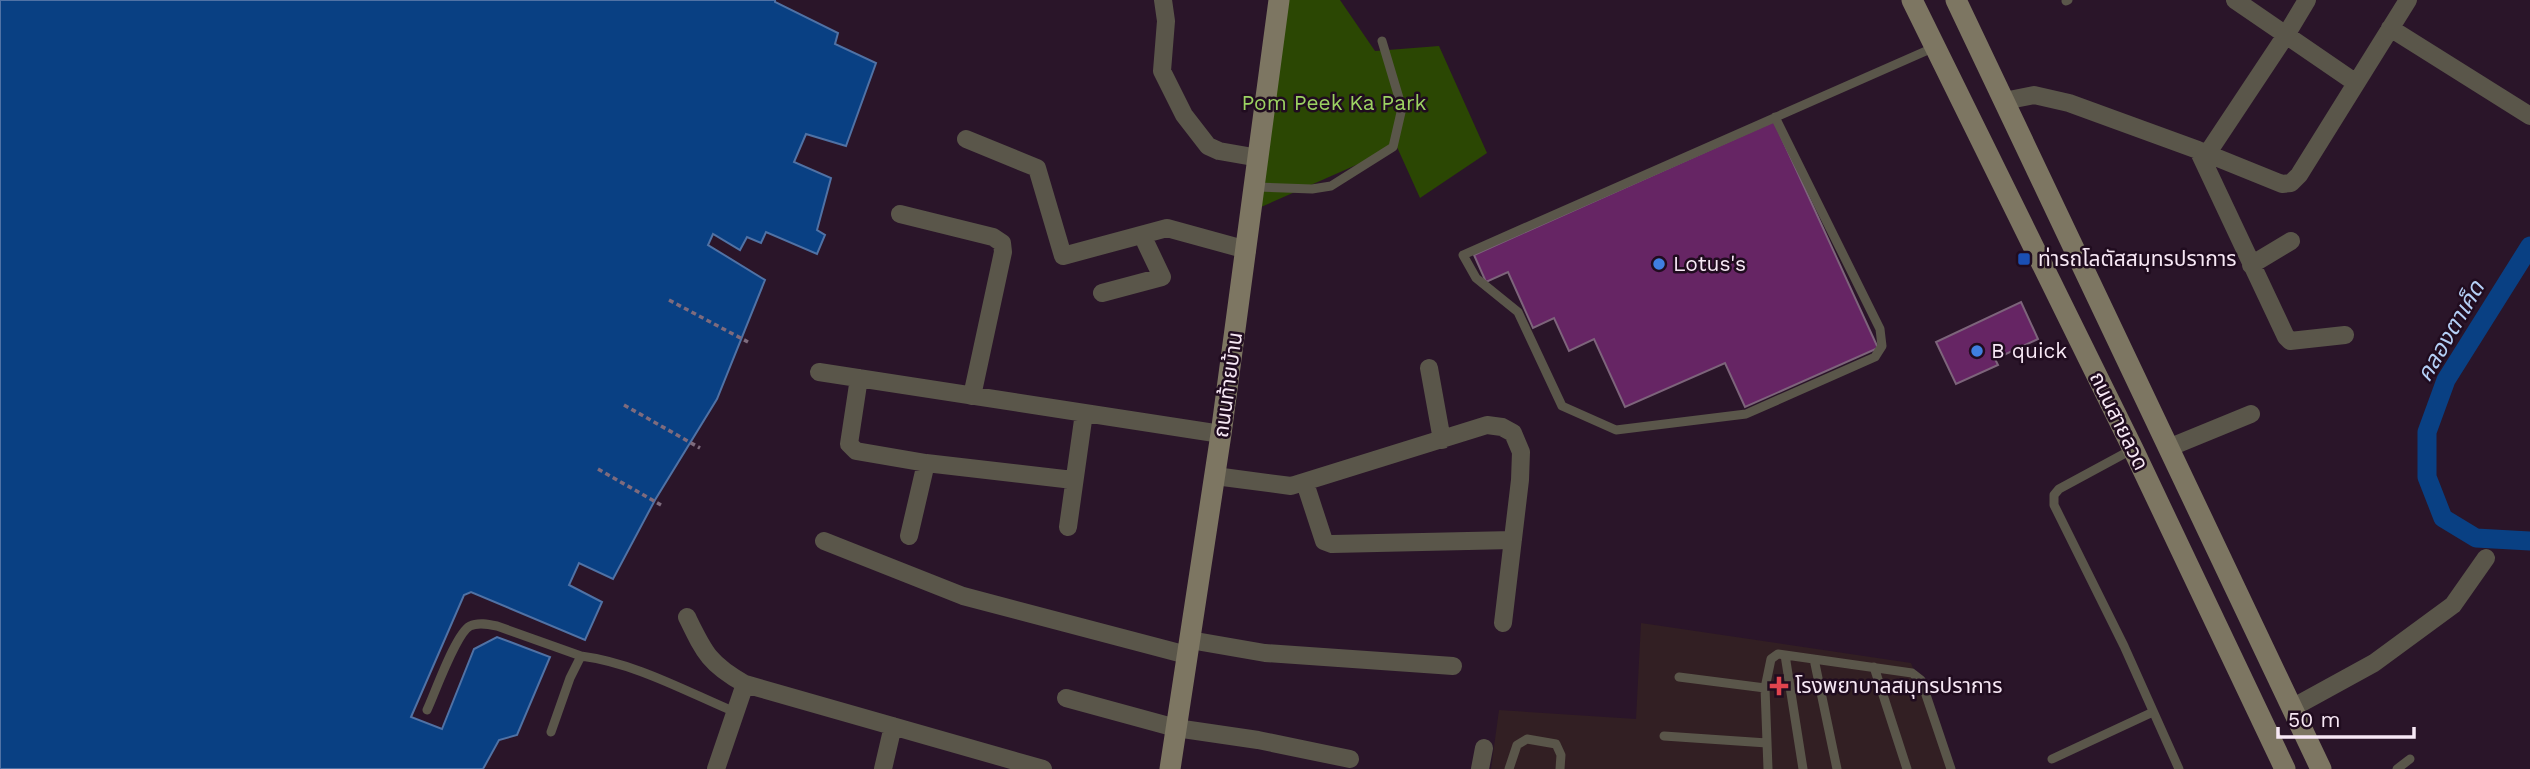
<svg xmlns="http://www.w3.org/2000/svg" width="2530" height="769" font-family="'Work Sans','Noto Sans Thai',sans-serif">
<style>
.medical{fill:#321f23}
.green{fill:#2b4703}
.water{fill:#094083;stroke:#5072a5;stroke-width:2}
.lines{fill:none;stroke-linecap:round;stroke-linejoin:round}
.canal{stroke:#094083;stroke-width:19}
.building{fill:#662564;stroke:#7d647b;stroke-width:2}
.path{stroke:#7e6b7d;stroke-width:3.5;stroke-dasharray:5 3.5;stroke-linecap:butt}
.lane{stroke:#5a564a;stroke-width:9}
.street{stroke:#5a564a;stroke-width:18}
.secondary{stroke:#7d7662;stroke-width:21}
.transit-dot{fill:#1a4fb4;stroke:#200c1f;stroke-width:2.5}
.shop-dot{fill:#3f7fe0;stroke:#200c1f;stroke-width:2.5}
.health-dot{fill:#e0444e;stroke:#200c1f;stroke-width:2.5}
.labels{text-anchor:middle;stroke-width:5;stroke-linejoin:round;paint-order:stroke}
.park-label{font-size:21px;fill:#9cd262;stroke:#200c1f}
.poi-label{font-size:21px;fill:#f7e8f5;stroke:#200c1f;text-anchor:start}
.street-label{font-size:21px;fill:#f7e8f5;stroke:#200c1f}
.water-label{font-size:23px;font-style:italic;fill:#b4cff6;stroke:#200c1f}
</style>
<rect width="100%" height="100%" fill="#2a1529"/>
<path class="medical" d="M 1641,623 L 1911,663 L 1952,769 L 1491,769 L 1499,710 L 1636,719 Z"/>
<path class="green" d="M 1279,0 L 1340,0 L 1375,51 L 1439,46 L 1487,153 L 1420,198 L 1397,147 L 1252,211 Z"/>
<path class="water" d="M 0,0 L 775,0 L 775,2 L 838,33 L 835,44 L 876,63 L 846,146 L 806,134 L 794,162 L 831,178 L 817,230 L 825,235 L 817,254 L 766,232 L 761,243 L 747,237 L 740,250 L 713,234 L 708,245 L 765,280 L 717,399 L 655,500 L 613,579 L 579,563 L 569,585 L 602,602 L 585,640 L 471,592 L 464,595 L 411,717 L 442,729 L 474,649 L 497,637 L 550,657 L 517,735 L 499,740 L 483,769 L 0,769 Z"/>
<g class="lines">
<path class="canal" d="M 2530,246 L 2446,380 L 2427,432 L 2427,477 L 2443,518 L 2476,538 L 2530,541"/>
</g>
<path class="building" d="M 1774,121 L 1878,348 L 1745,407 L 1725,363 L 1625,407 L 1594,339 L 1569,351 L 1554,318 L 1533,328 L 1508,272 L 1486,282 L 1474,255 Z
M 2021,302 L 2038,339 L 1995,359 L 1998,365 L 1956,384 L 1936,342 Z"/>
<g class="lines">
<path class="path" d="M 669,300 L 748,342
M 624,405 L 700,448
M 598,469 L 661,505"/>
<path class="lane" d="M 2066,1 L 2068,0
M 1775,117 L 1880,329 L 1882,346 L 1875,357 L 1746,414 L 1616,430 L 1562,406 L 1518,312 L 1476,278 L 1463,255 L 1935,47
M 1256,187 L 1312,189 L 1331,186 L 1393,147 L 1402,108 L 1382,41
M 2133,449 L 2059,489 L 2054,495 L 2054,505 L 2124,646 L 2179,769
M 1785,655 L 1803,769
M 1814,659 L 1837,769
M 1874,667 L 1907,769
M 1679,677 L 1765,688
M 427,710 C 435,693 456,633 470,626 C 478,622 488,624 497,626 L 581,656
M 551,732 L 570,678 L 581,656 C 635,663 685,691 735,712
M 1664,736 L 1767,743
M 2052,759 L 2153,712
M 1509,769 L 1517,745 L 1527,739 L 1556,744 L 1561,755 L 1560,769
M 1768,769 L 1765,688 L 1771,659 L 1778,654 L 1912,673 L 1921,680 L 1951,769
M 2397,769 L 2410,759"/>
<path class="street" d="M 1163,0 L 1166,21 L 1162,71 L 1184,115 L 1208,146 L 1219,151 L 1259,158
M 2235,0 L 2356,83
M 2390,28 L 2530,116
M 2004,101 L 2034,95 L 2069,103 L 2198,150 L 2282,184 L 2291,183 L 2299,175 L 2408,0
M 966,139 L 1037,168 L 1063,256 L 1167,228 L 1247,250
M 2198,150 L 2286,337 L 2290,341 L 2345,335
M 2207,154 L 2286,35 L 2307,0
M 900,214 L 993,237 L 1002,243 L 1003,252 L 972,396
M 2251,265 L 2291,241
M 1102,293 L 1162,277 L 1142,235
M 1429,368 L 1442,440
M 819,372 L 1221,434
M 859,378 L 849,444 L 856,451 L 926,463 L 1073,480
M 2168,448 L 2251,414
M 1215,476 L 1291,486 L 1487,425 L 1502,427 L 1513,433 L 1521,452 L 1520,480 L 1503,623
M 1305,483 L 1324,541 L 1332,544 L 1513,540
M 1068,527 L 1084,413
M 909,536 L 926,463
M 824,541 L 963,596 L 1187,655
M 687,617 C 704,652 709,664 745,684 L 1043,769
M 1190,640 L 1265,653 L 1453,666
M 1066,698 L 1176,728 L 1258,740 L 1350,759
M 2292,708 L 2374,663 L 2453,605 L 2486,558
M 716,769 L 745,684
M 883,769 L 893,726
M 1480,769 L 1484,748"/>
<path class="secondary" d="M 1912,0 L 2133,449 L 2285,769
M 1956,0 L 2321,769
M 1170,769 L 1221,434 L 1279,0"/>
</g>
<rect class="transit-dot" x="2017" y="252" width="14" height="14" rx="3.5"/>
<g class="shop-dot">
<circle cx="1659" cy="264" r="7"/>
<circle cx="1977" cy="351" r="7"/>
</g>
<path class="health-dot" d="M1775.5 675.5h7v7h7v7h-7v7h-7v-7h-7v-7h7z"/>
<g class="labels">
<g class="park-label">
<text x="1334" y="110">Pom Peek Ka Park</text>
</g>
<g class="poi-label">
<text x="2038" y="266">ท่ารถโลตัสสมุทรปราการ</text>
<text x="1673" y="271">Lotus's</text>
<text x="1991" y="358">B quick</text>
<text x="1795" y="693">โรงพยาบาลสมุทรปราการ</text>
</g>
<g class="street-label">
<text transform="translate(1228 385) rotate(-82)" y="7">ถนนท้ายบ้าน</text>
<text transform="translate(2119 421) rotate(64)" y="7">ถนนสายลวด</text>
</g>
<g class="water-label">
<text transform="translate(2450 331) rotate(-60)" y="8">คลองตาเค็ด</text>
</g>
</g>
<path d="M2278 727v10h136v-10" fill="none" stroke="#f7e8f5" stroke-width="3.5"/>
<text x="2288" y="727" font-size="21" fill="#f7e8f5" stroke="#200c1f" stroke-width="5" paint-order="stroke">50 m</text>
</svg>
